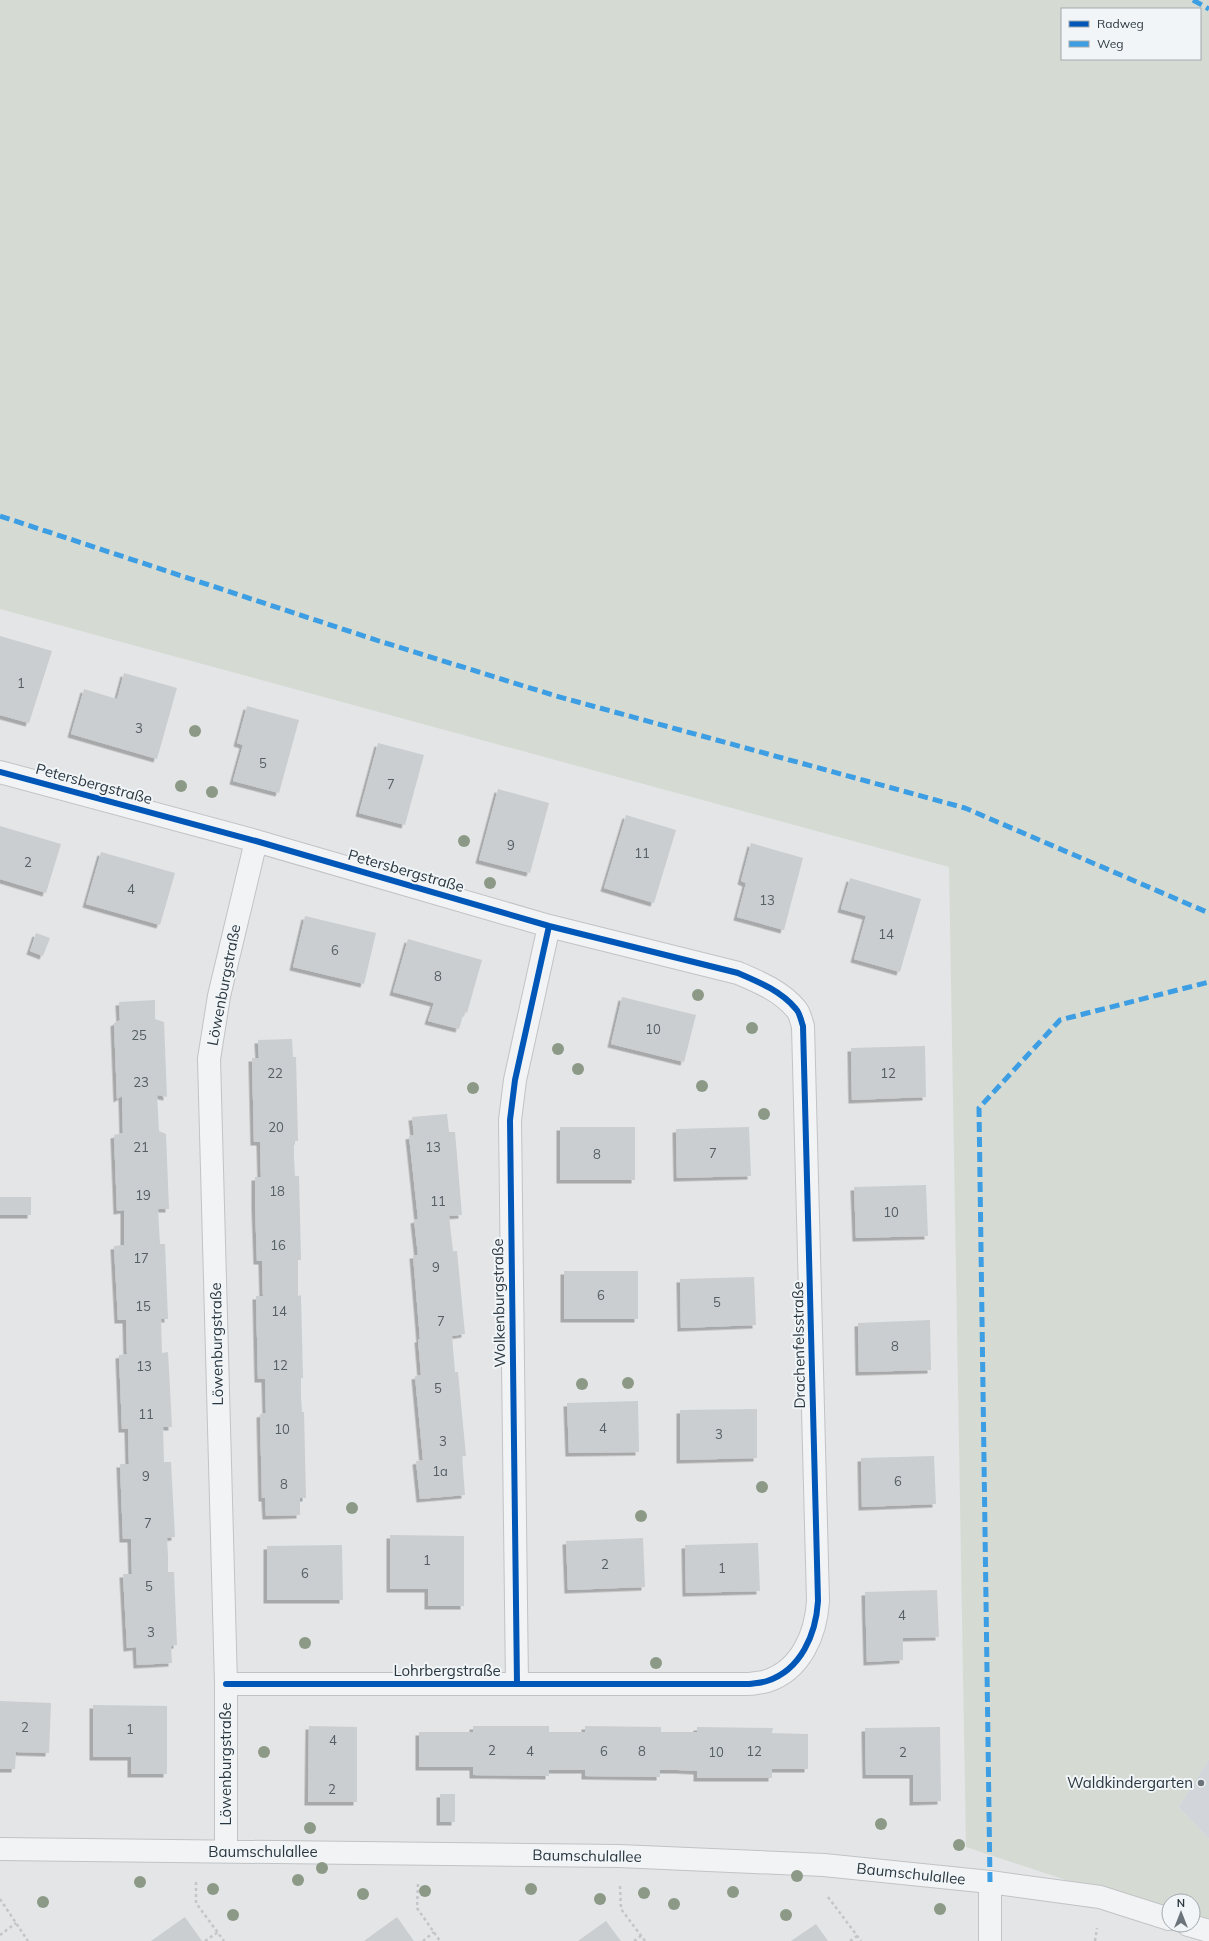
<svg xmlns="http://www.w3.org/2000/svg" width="1209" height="1941" font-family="Mulish,sans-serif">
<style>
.built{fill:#d2d6da}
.green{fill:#d5dbd3;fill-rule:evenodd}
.building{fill:#cbced0;filter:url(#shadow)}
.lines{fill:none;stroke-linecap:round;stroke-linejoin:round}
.minor-casing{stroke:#c1c3c5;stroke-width:24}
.path{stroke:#c3c6c8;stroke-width:2.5;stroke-dasharray:3 3;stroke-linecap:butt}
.minor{stroke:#f2f3f5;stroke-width:22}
.quiet{stroke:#3d9ee3;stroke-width:5;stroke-dasharray:10 5;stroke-linecap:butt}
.cycleway-casing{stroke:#f1f5f7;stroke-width:8}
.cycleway{stroke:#0057b8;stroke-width:6}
.tree{fill:#8d9987}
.poi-dot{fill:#6b747a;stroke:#f1f5f7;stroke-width:1.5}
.labels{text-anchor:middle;stroke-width:4;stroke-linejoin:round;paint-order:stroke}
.number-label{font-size:13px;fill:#535e65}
.street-label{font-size:15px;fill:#2a3740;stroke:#f1f5f7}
.poi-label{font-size:15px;fill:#2a3740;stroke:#f1f5f7;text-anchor:end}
</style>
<defs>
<filter id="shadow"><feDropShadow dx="-3.5" dy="3.5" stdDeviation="0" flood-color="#0004"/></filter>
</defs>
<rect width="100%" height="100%" fill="#e3e5e7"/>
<path class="built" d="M 1209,1759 L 1209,1839 L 1178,1807 Z"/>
<path class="green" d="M 0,0 L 1209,0 L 1209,1759 L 1178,1807 L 1209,1839 L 1209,1928 L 1193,1922 L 1193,1901 L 1169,1901 L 1169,1914 L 966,1847 L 949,867 L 0,609 ZM 1062,9 L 1200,9 L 1200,59 L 1062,59 Z"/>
<path class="building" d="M 0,636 L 52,651 L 29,723 L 0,715 Z
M 124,673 L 177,688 L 157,759 L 71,734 L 84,689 L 117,699 Z
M 247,706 L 299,720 L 279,793 L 233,781 L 243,745 L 237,743 Z
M 378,743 L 424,755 L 405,825 L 359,813 Z
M 498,789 L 549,803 L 530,873 L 479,860 Z
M 626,815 L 676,830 L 654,903 L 604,888 Z
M 0,826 L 61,844 L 46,893 L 0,879 Z
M 751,843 L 803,858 L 784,930 L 737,917 L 746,883 L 741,881 Z
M 101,852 L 175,873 L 160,925 L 86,904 Z
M 850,878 L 921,899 L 900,972 L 854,959 L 866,916 L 841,909 Z
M 305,916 L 376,933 L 364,984 L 293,967 Z
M 36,933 L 50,938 L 43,956 L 30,951 Z
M 408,939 L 482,960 L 467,1013 L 464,1012 L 459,1029 L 428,1021 L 434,1003 L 393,992 Z
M 622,997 L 696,1015 L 684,1062 L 611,1044 Z
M 155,1000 L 155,1019 L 164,1022 L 167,1097 L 157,1095 L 159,1131 L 166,1134 L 169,1209 L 158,1209 L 160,1244 L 165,1244 L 168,1319 L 161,1319 L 162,1353 L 168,1352 L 172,1427 L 163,1427 L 164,1462 L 171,1462 L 175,1537 L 167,1538 L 168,1556 L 168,1572 L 174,1572 L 177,1645 L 171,1646 L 172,1663 L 137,1665 L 136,1647 L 127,1648 L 123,1574 L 132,1574 L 131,1539 L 123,1539 L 120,1464 L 129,1464 L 128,1429 L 122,1429 L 119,1355 L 127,1354 L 126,1320 L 118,1320 L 114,1246 L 124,1245 L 124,1210 L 117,1211 L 114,1135 L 123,1133 L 122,1096 L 117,1099 L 114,1023 L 120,1020 L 119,1002 Z
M 292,1039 L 293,1057 L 296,1057 L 298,1141 L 294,1141 L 294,1158 L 295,1176 L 299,1176 L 301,1260 L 298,1260 L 298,1296 L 301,1295 L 303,1378 L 301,1378 L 301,1396 L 302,1412 L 304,1412 L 306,1498 L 300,1498 L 300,1515 L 266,1516 L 265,1498 L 262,1498 L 260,1414 L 266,1413 L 265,1379 L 258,1379 L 256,1296 L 263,1296 L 262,1261 L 257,1261 L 255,1205 L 255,1177 L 261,1177 L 260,1142 L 254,1142 L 252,1058 L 259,1058 L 258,1040 Z
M 925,1046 L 926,1097 L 852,1100 L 851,1048 Z
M 447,1114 L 449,1132 L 455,1132 L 462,1215 L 449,1216 L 453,1251 L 457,1251 L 465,1334 L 452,1336 L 455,1372 L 458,1372 L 466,1456 L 462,1456 L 465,1495 L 420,1499 L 416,1461 L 423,1460 L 415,1376 L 421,1375 L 418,1339 L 420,1339 L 413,1255 L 418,1255 L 414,1220 L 418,1219 L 409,1136 L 414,1135 L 412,1117 Z
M 560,1127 L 635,1127 L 635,1180 L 560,1180 Z
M 749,1127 L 751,1176 L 677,1178 L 676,1129 Z
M 926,1185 L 928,1236 L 856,1238 L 854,1187 Z
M 0,1197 L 31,1197 L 31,1215 L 0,1215 Z
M 564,1271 L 638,1271 L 638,1319 L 564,1319 Z
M 754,1277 L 756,1325 L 681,1328 L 680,1279 Z
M 930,1320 L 931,1370 L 859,1372 L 858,1323 Z
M 638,1401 L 639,1452 L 569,1453 L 567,1403 Z
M 757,1409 L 757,1458 L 680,1460 L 680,1410 Z
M 934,1456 L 936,1504 L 862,1507 L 861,1458 Z
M 390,1535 L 464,1536 L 464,1606 L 428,1606 L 428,1589 L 390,1589 Z
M 643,1538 L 645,1587 L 568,1590 L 566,1541 Z
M 758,1543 L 760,1591 L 686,1593 L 685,1545 Z
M 342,1545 L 343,1600 L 267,1600 L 267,1546 Z
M 937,1590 L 939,1637 L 903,1638 L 903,1660 L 867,1662 L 865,1592 Z
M 0,1701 L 51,1703 L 49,1753 L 16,1752 L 15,1769 L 0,1769 Z
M 93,1705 L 167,1706 L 167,1774 L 131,1774 L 131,1757 L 93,1757 Z
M 309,1726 L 357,1727 L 357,1802 L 308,1802 Z
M 473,1726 L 549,1726 L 549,1732 L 585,1732 L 585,1726 L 661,1727 L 661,1732 L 697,1732 L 697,1727 L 773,1728 L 772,1733 L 808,1734 L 808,1769 L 772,1769 L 772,1778 L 697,1778 L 697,1771 L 678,1770 L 660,1770 L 660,1777 L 585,1776 L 585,1770 L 549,1770 L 549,1776 L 473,1775 L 473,1767 L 419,1767 L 419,1732 L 473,1732 Z
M 940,1727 L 941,1801 L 913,1802 L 913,1775 L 866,1775 L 865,1728 Z
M 440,1794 L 455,1794 L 455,1822 L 440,1822 Z
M 185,1917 L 202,1941 L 151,1941 Z
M 397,1917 L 414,1941 L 364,1941 Z
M 606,1921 L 621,1941 L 578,1941 Z
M 816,1924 L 828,1941 L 791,1941 Z"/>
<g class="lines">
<defs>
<path id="minor" d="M 0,772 L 256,841 L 549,926 L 738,973 C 759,982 781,991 796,1009 C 800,1013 801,1021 803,1026 L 818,1601 C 816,1634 801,1670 767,1681 C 761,1683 755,1683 749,1684 L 226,1684
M 517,1684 L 510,1120 L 515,1080 L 549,926
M 0,1849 L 619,1856 L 824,1865 L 990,1882 L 1100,1897 L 1169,1919
M 226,1851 L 226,1684 L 209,1059 L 219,996 L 256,841
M 990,1882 L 990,1941
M 1188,1925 L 1209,1931"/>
</defs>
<use href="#minor" class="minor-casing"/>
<path class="path" d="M 196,1882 L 196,1903 L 224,1941
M 418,1884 L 417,1908 L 440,1941
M 620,1886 L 621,1909 L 645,1941
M 828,1897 L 861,1941
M 0,1899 L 28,1941
M 0,1935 L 16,1923
M 205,1941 L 218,1932
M 423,1941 L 434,1932
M 634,1941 L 641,1936
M 850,1941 L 857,1936
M 1095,1941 L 1097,1928"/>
<use href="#minor" class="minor"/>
<path class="quiet" d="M 1193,0 L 1209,9
M 0,516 L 379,641 L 556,696 L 965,808 L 1209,913
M 990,1882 L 979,1108 L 1060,1020 L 1209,982"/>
<defs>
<path id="cycleway" d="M 0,772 L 256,841 L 549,926 L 738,973 C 759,982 781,991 796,1009 C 800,1013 801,1021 803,1026 L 818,1601 C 816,1634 801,1670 767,1681 C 761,1683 755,1683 749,1684 L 226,1684
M 517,1684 L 510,1120 L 515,1080 L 549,926"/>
</defs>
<use href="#cycleway" class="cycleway-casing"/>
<use href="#cycleway" class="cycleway"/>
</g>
<g class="tree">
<circle cx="195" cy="731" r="6"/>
<circle cx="181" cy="786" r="6"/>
<circle cx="212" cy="792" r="6"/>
<circle cx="464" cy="841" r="6"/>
<circle cx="490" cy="883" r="6"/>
<circle cx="698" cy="995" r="6"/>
<circle cx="752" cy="1028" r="6"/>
<circle cx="558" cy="1049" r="6"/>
<circle cx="578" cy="1069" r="6"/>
<circle cx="702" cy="1086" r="6"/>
<circle cx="473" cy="1088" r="6"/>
<circle cx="764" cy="1114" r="6"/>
<circle cx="628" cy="1383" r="6"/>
<circle cx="582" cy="1384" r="6"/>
<circle cx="762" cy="1487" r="6"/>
<circle cx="352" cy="1508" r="6"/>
<circle cx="641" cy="1516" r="6"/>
<circle cx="305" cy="1643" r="6"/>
<circle cx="656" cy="1663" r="6"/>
<circle cx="264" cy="1752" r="6"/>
<circle cx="881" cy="1824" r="6"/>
<circle cx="310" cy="1828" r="6"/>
<circle cx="959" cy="1845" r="6"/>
<circle cx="322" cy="1868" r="6"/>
<circle cx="797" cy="1876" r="6"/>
<circle cx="298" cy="1880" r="6"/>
<circle cx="140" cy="1882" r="6"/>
<circle cx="213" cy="1889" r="6"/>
<circle cx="531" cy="1889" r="6"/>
<circle cx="425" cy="1891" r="6"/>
<circle cx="733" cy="1892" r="6"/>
<circle cx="644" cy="1893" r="6"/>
<circle cx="363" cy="1894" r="6"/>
<circle cx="600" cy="1899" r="6"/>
<circle cx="43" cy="1902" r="6"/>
<circle cx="674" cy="1904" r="6"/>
<circle cx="940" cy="1909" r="6"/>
<circle cx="233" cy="1915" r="6"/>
<circle cx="786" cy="1915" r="6"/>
</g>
<circle class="poi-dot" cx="1201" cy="1783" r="4"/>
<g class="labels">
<g class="number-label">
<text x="21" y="688">1</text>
<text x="139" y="733">3</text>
<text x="263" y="768">5</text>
<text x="391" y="789">7</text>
<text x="511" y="850">9</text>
<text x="642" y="858">11</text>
<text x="28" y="867">2</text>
<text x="131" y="894">4</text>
<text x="767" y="905">13</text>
<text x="886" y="939">14</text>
<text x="335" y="955">6</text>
<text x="438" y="981">8</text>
<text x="653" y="1034">10</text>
<text x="139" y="1040">25</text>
<text x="275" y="1078">22</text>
<text x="888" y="1078">12</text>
<text x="141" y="1087">23</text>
<text x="276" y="1132">20</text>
<text x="141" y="1152">21</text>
<text x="433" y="1152">13</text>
<text x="713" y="1158">7</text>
<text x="597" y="1159">8</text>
<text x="277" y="1196">18</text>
<text x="143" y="1200">19</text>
<text x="438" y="1206">11</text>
<text x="891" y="1217">10</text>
<text x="278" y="1250">16</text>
<text x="141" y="1263">17</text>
<text x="436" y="1272">9</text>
<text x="601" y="1300">6</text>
<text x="717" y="1307">5</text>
<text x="143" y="1311">15</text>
<text x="279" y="1316">14</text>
<text x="441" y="1326">7</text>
<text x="895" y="1351">8</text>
<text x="280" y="1370">12</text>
<text x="144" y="1371">13</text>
<text x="438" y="1393">5</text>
<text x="146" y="1419">11</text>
<text x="603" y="1433">4</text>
<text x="282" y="1434">10</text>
<text x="719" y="1439">3</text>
<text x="443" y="1446">3</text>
<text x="440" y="1476">1a</text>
<text x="146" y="1481">9</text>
<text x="898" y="1486">6</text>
<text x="284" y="1489">8</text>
<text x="148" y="1528">7</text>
<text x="427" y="1565">1</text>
<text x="605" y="1569">2</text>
<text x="722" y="1573">1</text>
<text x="305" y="1578">6</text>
<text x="149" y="1591">5</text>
<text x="902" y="1620">4</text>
<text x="151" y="1637">3</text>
<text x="25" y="1732">2</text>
<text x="130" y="1734">1</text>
<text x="333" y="1745">4</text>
<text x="492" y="1755">2</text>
<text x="530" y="1756">4</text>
<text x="604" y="1756">6</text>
<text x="642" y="1756">8</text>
<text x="754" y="1756">12</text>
<text x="716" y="1757">10</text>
<text x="903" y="1757">2</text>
<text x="332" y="1794">2</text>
</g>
<g class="street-label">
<text transform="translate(94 784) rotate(15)" y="5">Petersbergstraße</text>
<text transform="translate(406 871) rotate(16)" y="5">Petersbergstraße</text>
<text transform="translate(224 985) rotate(-79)" y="5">Löwenburgstraße</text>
<text transform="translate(499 1303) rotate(-91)" y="5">Wolkenburgstraße</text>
<text transform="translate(217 1344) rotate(-91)" y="5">Löwenburgstraße</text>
<text transform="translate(799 1345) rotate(-91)" y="5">Drachenfelsstraße</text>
<text x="447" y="1676">Lohrbergstraße</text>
<text transform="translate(226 1764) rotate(-90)" y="5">Löwenburgstraße</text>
<text x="263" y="1857">Baumschulallee</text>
<text transform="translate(587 1856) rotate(1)" y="5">Baumschulallee</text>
<text transform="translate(911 1874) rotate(6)" y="5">Baumschulallee</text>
</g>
<g class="poi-label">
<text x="1193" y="1788">Waldkindergarten</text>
</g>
</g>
<rect x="1061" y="8" width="140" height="52" fill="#f1f5f7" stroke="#a1a9ae"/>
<rect x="1069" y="21" width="20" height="6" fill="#0057b8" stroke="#a1a9ae"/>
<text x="1097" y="28" font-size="12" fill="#2a3740">Radweg</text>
<rect x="1069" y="41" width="20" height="6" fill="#3d9ee3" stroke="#a1a9ae"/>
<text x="1097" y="48" font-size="12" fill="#2a3740">Weg</text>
<g transform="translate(1181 1913)"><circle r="19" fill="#f1f5f7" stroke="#a1a9ae"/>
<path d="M0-3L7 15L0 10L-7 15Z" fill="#6b747a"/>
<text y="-6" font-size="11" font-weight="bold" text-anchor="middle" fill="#2a3740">N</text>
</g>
</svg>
